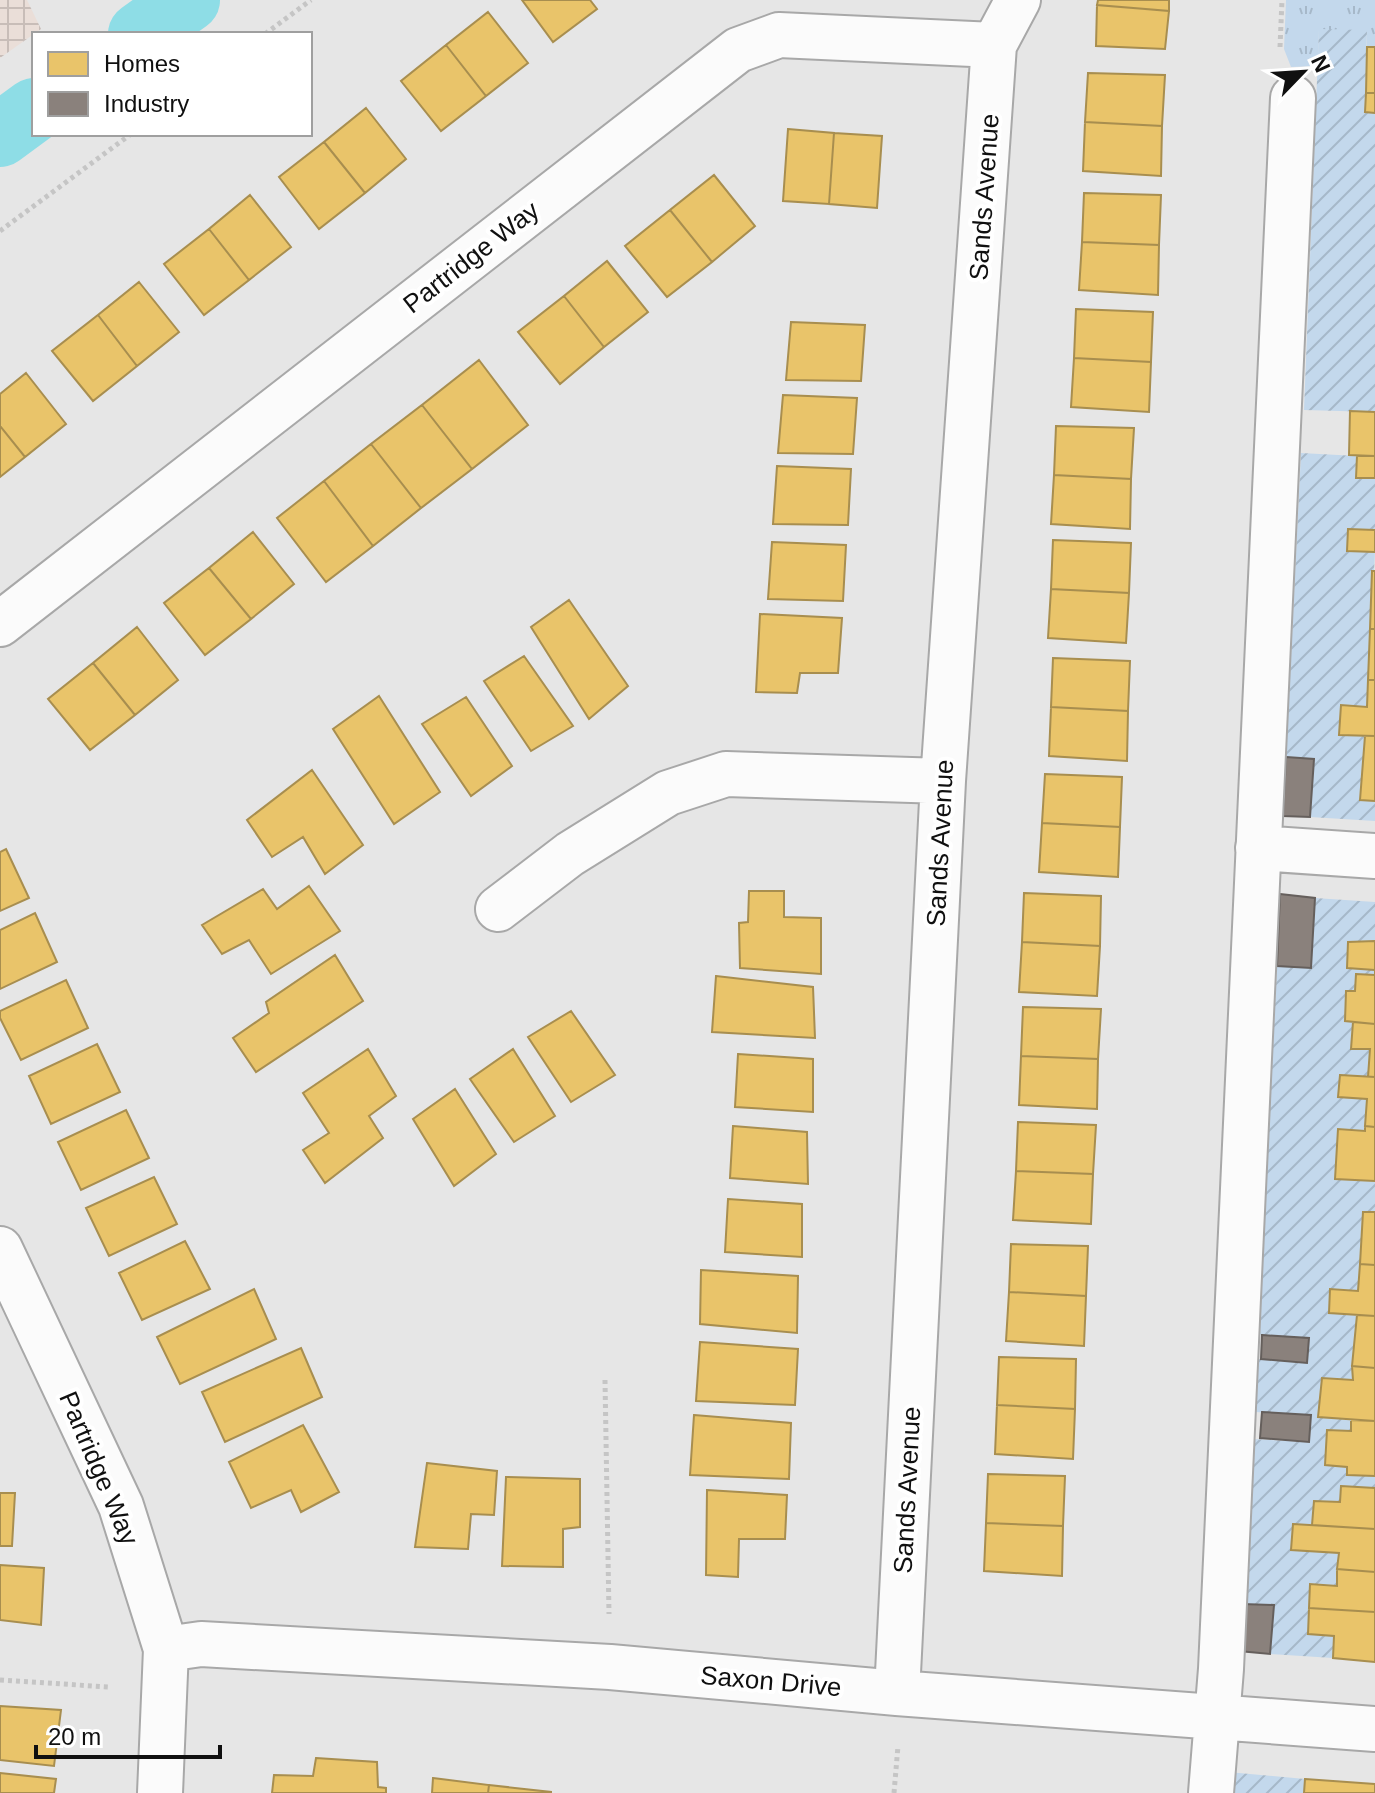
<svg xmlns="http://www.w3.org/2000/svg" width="1375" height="1793" font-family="Arial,sans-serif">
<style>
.industrial{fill:url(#industrial-grid)}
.grass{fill:url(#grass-tufts)}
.garden{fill:url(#garden-furrows)}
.homes{fill:#e9c46a;stroke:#a88e4f;stroke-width:2}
.industry{fill:#8a817c;stroke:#655f5c;stroke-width:2}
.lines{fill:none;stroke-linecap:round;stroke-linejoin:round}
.canal{stroke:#8edde6;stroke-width:64}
.minor-casing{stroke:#a8a8a8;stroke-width:48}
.path{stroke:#c5c5c5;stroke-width:5;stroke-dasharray:4 4;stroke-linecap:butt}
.minor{stroke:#fbfbfb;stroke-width:44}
.labels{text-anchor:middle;stroke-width:8;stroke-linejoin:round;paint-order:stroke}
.street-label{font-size:26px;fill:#101010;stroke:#fff}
</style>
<defs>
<pattern id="industrial-grid" width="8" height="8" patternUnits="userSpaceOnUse" patternTransform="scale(2)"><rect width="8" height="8" fill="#eaded8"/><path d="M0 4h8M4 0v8" fill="none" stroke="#c8bdb8"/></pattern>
<pattern id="grass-tufts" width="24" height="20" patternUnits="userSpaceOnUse" patternTransform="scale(2)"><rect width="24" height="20" fill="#c3d8ec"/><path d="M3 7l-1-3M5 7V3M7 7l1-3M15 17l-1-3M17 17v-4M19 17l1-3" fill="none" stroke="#a6b8c9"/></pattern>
<pattern id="garden-furrows" width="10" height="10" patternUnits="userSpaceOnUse" patternTransform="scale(2)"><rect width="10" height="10" fill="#c3d8ec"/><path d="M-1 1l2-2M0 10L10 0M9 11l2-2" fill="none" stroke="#a6b8c9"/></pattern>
</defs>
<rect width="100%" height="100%" fill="#e6e6e6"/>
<path class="industrial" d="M 0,0 L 27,0 L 41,29 L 0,58 Z"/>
<path class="grass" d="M 1286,0 L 1375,0 L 1375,47 L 1367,47 L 1367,30 L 1319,30 L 1318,66 L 1291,67 L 1284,49 Z"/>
<path class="garden" d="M 1319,29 L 1367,30 L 1365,112 L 1375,113 L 1375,412 L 1304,410 Z
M 1301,453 L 1357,456 L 1356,478 L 1375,478 L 1375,530 L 1348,529 L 1347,550 L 1375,552 L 1367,707 L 1341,706 L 1339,734 L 1365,736 L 1360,800 L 1375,801 L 1375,821 L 1310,817 L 1314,759 L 1286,757 Z
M 1315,898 L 1375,902 L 1375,943 L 1348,942 L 1347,967 L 1375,970 L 1374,975 L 1356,974 L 1355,991 L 1346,991 L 1345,1021 L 1353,1022 L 1351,1049 L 1370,1049 L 1368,1077 L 1340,1075 L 1338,1097 L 1367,1099 L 1365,1131 L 1338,1129 L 1336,1179 L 1375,1181 L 1375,1212 L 1363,1212 L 1358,1291 L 1330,1290 L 1329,1313 L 1357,1315 L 1353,1380 L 1322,1378 L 1319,1417 L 1351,1420 L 1351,1431 L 1327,1430 L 1325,1465 L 1347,1467 L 1348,1475 L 1375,1476 L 1375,1488 L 1342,1486 L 1340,1502 L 1314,1501 L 1312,1525 L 1293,1525 L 1291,1550 L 1339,1553 L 1337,1586 L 1311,1584 L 1308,1634 L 1334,1636 L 1333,1658 L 1270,1654 L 1274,1606 L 1242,1604 L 1253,1439 L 1308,1442 L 1310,1415 L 1255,1412 L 1257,1359 L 1306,1363 L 1308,1338 L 1258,1335 L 1277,966 L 1311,968 Z
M 1228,1772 L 1305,1779 L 1304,1793 L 1226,1793 Z"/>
<path class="homes" d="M 522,0 L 590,0 L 597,9 L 553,42 Z
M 1098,0 L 1169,0 L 1169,11 L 1097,5 Z
M 1097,5 L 1169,11 L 1165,49 L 1096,46 Z
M 488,12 L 528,63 L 486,96 L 446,45 Z
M 446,45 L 486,96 L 441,131 L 401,81 Z
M 1367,47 L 1375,47 L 1375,93 L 1366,93 Z
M 1088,73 L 1165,75 L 1162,126 L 1085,122 Z
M 1366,93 L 1375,93 L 1375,113 L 1365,112 Z
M 366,108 L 406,159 L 365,193 L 324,142 Z
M 1085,122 L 1162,126 L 1161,176 L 1083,171 Z
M 788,129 L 834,133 L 829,204 L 783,201 Z
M 834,133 L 882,136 L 877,208 L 829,204 Z
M 324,142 L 365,193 L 319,229 L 279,177 Z
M 714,175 L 755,226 L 712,262 L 670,210 Z
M 1084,193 L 1161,195 L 1159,245 L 1082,242 Z
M 250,195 L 291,247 L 249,280 L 209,229 Z
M 670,210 L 712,262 L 667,297 L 625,246 Z
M 209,229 L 249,280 L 204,315 L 164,264 Z
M 1082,242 L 1159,245 L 1158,295 L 1079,290 Z
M 607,261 L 648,312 L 604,347 L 564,296 Z
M 139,282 L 179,332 L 137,366 L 98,315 Z
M 564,296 L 604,347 L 560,384 L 518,332 Z
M 1076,309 L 1153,312 L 1151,362 L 1074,358 Z
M 98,315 L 137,366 L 93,401 L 52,351 Z
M 791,322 L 865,325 L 861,381 L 786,380 Z
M 1074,358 L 1151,362 L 1149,412 L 1071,407 Z
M 479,360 L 528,425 L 472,469 L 422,405 Z
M 26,373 L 66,424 L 25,457 L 0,426 L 0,394 Z
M 783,395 L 857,398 L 853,454 L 778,453 Z
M 422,405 L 472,469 L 421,508 L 371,444 Z
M 1350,411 L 1375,412 L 1375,456 L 1349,455 Z
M 0,426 L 25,457 L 0,477 Z
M 1056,426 L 1134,428 L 1131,479 L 1054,475 Z
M 371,444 L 421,508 L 373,546 L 324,481 Z
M 1357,456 L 1375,456 L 1375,478 L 1356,478 Z
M 777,466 L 851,469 L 848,525 L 773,524 Z
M 1054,475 L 1131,479 L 1130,529 L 1051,524 Z
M 324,481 L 373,546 L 326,582 L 277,518 Z
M 1348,529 L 1375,530 L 1375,552 L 1347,551 Z
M 253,532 L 294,584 L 251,619 L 209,568 Z
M 1053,540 L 1131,543 L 1129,593 L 1051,589 Z
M 772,542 L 846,545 L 843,601 L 768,599 Z
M 209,568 L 251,619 L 205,655 L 164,603 Z
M 1372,571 L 1375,571 L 1375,629 L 1370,629 Z
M 1051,589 L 1129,593 L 1126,643 L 1048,638 Z
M 569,600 L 628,686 L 589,719 L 531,627 Z
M 760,614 L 842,618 L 838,673 L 800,673 L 797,693 L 756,692 Z
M 137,627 L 178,680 L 135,715 L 93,663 Z
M 1370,629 L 1375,629 L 1375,680 L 1368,680 Z
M 524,656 L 573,726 L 531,751 L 484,681 Z
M 1053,658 L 1130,661 L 1128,711 L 1051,707 Z
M 93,663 L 135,715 L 90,750 L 48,699 Z
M 1368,680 L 1375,680 L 1375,736 L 1339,735 L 1341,705 L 1367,707 Z
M 379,696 L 440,792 L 394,824 L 333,729 Z
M 466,697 L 512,766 L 471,796 L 422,724 Z
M 1051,707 L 1128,711 L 1127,761 L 1049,756 Z
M 1365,736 L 1375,736 L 1375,801 L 1360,800 Z
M 312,770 L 363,845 L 325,874 L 303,837 L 272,857 L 247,820 Z
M 1045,774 L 1122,777 L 1120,827 L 1042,823 Z
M 1042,823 L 1120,827 L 1118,877 L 1039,872 Z
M 6,849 L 29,898 L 0,911 L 0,852 Z
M 309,886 L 340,931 L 271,974 L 249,940 L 222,954 L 202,925 L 263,889 L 277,909 Z
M 749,891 L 784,891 L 784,917 L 821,918 L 821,974 L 740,968 L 739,923 L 748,922 Z
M 1024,893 L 1101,896 L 1100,946 L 1022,942 Z
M 35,913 L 57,962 L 0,989 L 0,930 Z
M 1375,941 L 1375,975 L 1375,970 L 1347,968 L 1348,942 Z
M 1022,942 L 1100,946 L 1097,996 L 1019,992 Z
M 335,955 L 363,1001 L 256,1072 L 233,1038 L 269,1013 L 266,1002 Z
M 1356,974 L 1375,975 L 1375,1024 L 1345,1021 L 1346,991 L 1355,991 Z
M 716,976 L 813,987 L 815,1038 L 712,1032 Z
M 66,980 L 88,1028 L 21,1060 L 0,1018 L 0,1011 Z
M 1023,1007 L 1101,1009 L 1098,1059 L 1021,1056 Z
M 571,1011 L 615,1075 L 571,1102 L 528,1037 Z
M 1353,1022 L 1375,1024 L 1375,1077 L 1368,1077 L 1370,1049 L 1351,1049 Z
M 97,1044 L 120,1092 L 51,1124 L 29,1076 Z
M 368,1049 L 396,1096 L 369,1116 L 383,1138 L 325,1183 L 303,1150 L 329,1133 L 303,1093 Z
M 513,1049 L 555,1116 L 514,1142 L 470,1079 Z
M 738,1054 L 813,1059 L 813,1112 L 735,1107 Z
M 1021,1056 L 1098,1059 L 1097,1109 L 1019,1105 Z
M 1340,1075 L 1375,1077 L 1375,1127 L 1365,1126 L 1367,1099 L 1338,1097 Z
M 455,1089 L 496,1154 L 454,1186 L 413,1119 Z
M 126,1110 L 149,1158 L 81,1190 L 58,1142 Z
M 1018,1122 L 1096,1125 L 1093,1174 L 1016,1171 Z
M 733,1126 L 807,1132 L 808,1184 L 730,1178 Z
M 1365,1126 L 1375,1127 L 1375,1181 L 1335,1179 L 1338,1129 L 1365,1131 Z
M 1016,1171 L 1093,1174 L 1091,1224 L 1013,1220 Z
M 154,1177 L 177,1224 L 109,1256 L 86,1208 Z
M 728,1199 L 802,1204 L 802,1257 L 725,1252 Z
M 1363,1212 L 1375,1212 L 1375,1265 L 1360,1264 Z
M 185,1241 L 210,1289 L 142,1320 L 119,1273 Z
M 1011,1244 L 1088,1246 L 1086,1296 L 1009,1292 Z
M 1360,1264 L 1375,1265 L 1375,1316 L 1329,1313 L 1330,1289 L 1358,1291 Z
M 701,1270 L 798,1276 L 797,1333 L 700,1324 Z
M 254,1289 L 276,1339 L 180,1384 L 157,1337 Z
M 1009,1292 L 1086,1296 L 1084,1346 L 1006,1341 Z
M 1357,1315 L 1375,1316 L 1375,1368 L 1352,1366 Z
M 700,1342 L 798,1349 L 795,1405 L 696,1401 Z
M 301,1348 L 322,1397 L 225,1442 L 202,1392 Z
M 999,1357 L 1076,1359 L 1075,1409 L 997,1405 Z
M 1352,1366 L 1375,1368 L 1375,1421 L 1318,1417 L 1322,1378 L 1353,1380 Z
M 997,1405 L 1075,1409 L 1073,1459 L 995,1454 Z
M 694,1415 L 791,1423 L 789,1479 L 690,1475 Z
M 1351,1420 L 1375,1421 L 1375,1476 L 1347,1475 L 1347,1467 L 1325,1465 L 1327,1430 L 1351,1431 Z
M 303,1425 L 339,1492 L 301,1512 L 291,1490 L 251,1508 L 229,1462 Z
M 427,1463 L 497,1471 L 494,1515 L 471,1514 L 468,1549 L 415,1547 Z
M 988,1474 L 1065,1476 L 1063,1526 L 986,1523 Z
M 506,1477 L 580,1479 L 580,1527 L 563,1529 L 563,1567 L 502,1566 Z
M 1341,1486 L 1375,1488 L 1375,1529 L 1312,1525 L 1314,1501 L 1340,1502 Z
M 707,1490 L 787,1495 L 785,1539 L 739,1539 L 738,1577 L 706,1575 Z
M 0,1493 L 15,1493 L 12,1546 L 0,1546 Z
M 986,1523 L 1063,1526 L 1062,1576 L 984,1571 Z
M 1293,1524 L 1375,1529 L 1375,1572 L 1337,1569 L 1339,1553 L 1291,1550 Z
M 0,1565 L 44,1568 L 41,1625 L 0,1620 Z
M 1337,1569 L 1375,1572 L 1375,1612 L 1309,1608 L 1310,1584 L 1337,1586 Z
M 1309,1608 L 1375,1612 L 1375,1662 L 1333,1658 L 1334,1636 L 1308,1634 Z
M 0,1706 L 61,1710 L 54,1766 L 0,1760 Z
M 316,1758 L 377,1762 L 378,1787 L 386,1788 L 386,1793 L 272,1793 L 274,1775 L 313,1776 Z
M 0,1773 L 56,1779 L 54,1793 L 0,1793 Z
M 433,1778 L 489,1785 L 488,1793 L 432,1793 Z
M 1305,1779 L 1375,1784 L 1375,1793 L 1304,1793 Z
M 489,1785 L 551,1792 L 551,1793 L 488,1793 Z"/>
<path class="industry" d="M 1286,757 L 1314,759 L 1310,817 L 1283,816 Z
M 1280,894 L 1315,898 L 1311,968 L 1277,966 Z
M 1262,1335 L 1309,1338 L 1307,1363 L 1261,1359 Z
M 1262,1412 L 1311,1415 L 1309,1442 L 1260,1438 Z
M 1242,1604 L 1274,1605 L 1270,1654 L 1239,1651 Z"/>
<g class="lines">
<path class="canal" d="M 140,34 L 188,0
M 0,135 L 34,110"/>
<defs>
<path id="minor" d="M 0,624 L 738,50 L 779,35 L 994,45
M 1258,848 L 1375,856
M 498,909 L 570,854 L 668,793 L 726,774 L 943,781
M 0,1249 L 121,1506 L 166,1649 L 160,1793
M 166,1649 L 201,1644 L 610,1667 L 897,1693 L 1375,1729
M 897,1693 L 943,781 L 994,45 L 1018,0
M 1211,1793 L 1221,1669 L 1293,98"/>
</defs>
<use href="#minor" class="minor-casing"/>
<path class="path" d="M 265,34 L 311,0
M 1280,47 L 1282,0
M 0,231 L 131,134
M 605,1380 L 609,1614
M 0,1680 L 109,1687
M 894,1793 L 898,1746"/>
<use href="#minor" class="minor"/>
</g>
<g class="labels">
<g class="street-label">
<text transform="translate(984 197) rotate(-86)" y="9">Sands Avenue</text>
<text transform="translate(471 257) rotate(-38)" y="9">Partridge Way</text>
<text transform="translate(940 843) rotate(-87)" y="9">Sands Avenue</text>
<text transform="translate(99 1468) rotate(67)" y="9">Partridge Way</text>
<text transform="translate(907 1490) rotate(-87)" y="9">Sands Avenue</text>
<text transform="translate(771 1681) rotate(5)" y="9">Saxon Drive</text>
</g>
</g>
<rect x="32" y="32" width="280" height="104" fill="#ffffff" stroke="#9f9f9f" stroke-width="2"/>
<rect x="48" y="52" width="40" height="24" fill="#e9c46a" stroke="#9f9f9f" stroke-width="2"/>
<text x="104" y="72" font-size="24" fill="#101010">Homes</text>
<rect x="48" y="92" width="40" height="24" fill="#8a817c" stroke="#9f9f9f" stroke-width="2"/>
<text x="104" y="112" font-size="24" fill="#101010">Industry</text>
<g transform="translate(1303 72) rotate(65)" stroke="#ffffff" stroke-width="6" paint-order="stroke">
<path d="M0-6L14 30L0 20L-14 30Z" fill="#101010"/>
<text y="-12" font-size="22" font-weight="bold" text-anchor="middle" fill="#101010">N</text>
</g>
<path d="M36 1745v12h184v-12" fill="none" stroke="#101010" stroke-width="4"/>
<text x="48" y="1745" font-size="24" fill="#101010" stroke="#ffffff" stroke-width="6" paint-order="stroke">20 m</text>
</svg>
